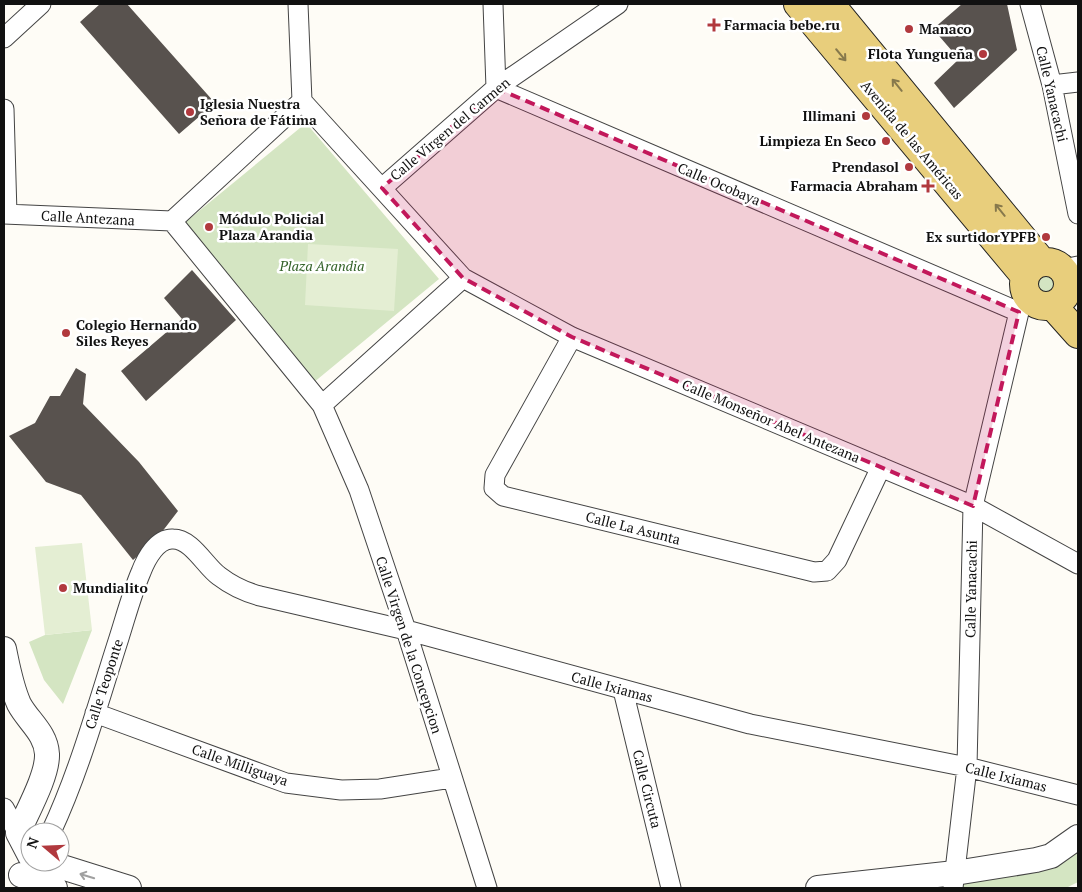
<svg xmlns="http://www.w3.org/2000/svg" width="1082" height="892" font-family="'PT Serif',serif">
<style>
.green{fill:#d4e5c2}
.pitch{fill:#e4eed3}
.building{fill:#58524e}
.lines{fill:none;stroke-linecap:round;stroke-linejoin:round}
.minor-casing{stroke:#444;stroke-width:21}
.tertiary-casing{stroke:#444;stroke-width:26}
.primary-casing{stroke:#222;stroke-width:30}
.minor{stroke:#fff;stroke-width:19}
.tertiary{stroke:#fff;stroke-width:24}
.primary{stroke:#e8ce7c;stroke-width:28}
.oneway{stroke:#87794c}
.oneway2{stroke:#a0a0a0}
.marked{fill:#c2185b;fill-opacity:0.2;stroke:#c2185b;stroke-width:4;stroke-dasharray:10 6;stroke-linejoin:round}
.poi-dot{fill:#b1393e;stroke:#fff;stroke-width:2}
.labels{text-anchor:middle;stroke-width:5;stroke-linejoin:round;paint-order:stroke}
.poi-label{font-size:14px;font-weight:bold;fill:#111;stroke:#fff;text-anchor:start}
.street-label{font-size:14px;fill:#111;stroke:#fff}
.park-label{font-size:14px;font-style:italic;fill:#336228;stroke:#fff}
</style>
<rect width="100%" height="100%" fill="#fefcf6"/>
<path class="green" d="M 306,123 L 439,279 L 313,383 L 182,225 Z
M1033 285a12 12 0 1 1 24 0a12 12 0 1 1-24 0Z
M 92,630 L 63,704 L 44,680 L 29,642 L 45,635 Z
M 1078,852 L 1078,882 L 1066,888 L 959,888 L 967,881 L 1053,868 Z"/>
<path class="pitch" d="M 308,244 L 398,249 L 394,311 L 305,305 Z
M 82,543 L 92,630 L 45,635 L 35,547 Z"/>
<path class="building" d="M 100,4 L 127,4 L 215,103 L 179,134 L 80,22 Z
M 962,4 L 1007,4 L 1017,50 L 954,108 L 934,83 L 959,59 L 933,29 Z
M 192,270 L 236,320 L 146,401 L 121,371 L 182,319 L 164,298 Z
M 76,368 L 86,374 L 83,404 L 139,462 L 178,511 L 155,541 L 133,560 L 81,495 L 46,482 L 9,436 L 35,423 L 50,396 L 60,396 Z"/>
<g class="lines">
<defs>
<path id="minor" d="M 298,4 L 302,101 L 463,278 L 572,337 L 973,506 L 1078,564
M 493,4 L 496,88 L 1019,312
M 1030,4 L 1052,85 L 1078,214
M 4,38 L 41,4
M 1052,85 L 1078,82
M 4,109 L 7,214
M 382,188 L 496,88 L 618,4
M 4,214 L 172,221
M 172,221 L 322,405 L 359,490 L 406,630 L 487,888
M 172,221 L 302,101
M 1063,269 L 1078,266
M 572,337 L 495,475 L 494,488 L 503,496 L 814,572 L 827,571 L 837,560 L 881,467
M 322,405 L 463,278
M 623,690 L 671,888
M 95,713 L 286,783 L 341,790 L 380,789 L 451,778
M 4,808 L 18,833
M 51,832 C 80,770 98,703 119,638 C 126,616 132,593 141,572 C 146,559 157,538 173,539 C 192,539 205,566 219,576 C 232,586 245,592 260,596 L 406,630 L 750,724 L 967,767 L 1078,795
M 953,888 L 967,767 L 973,506 L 1019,312 L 1027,297"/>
<path id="tertiary" d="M 4,649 C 8,668 11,686 19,704 C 28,721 46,733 47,754 C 48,775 27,812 18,833 L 30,856
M 46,862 L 129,888
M 21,875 L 55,888
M 818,888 L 955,873 L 1036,860 L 1051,856 L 1078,837"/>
<path id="primary" d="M 798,4 L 1025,276
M 830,4 L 1042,262
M1024 284a22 22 0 1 1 44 0a22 22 0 1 1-44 0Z
M 1053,306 L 1078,334"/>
</defs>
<use href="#minor" class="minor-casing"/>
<use href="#tertiary" class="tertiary-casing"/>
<use href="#primary" class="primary-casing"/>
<use href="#minor" class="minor"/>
<use href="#tertiary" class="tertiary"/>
<use href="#primary" class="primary"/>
</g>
<defs><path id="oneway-shaft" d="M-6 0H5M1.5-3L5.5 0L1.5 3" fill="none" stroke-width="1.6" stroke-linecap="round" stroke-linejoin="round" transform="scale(1.25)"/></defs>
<g class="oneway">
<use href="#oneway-shaft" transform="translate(841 55) rotate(50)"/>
<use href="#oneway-shaft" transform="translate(897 85) rotate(-129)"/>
<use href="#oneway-shaft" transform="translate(1000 210) rotate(-129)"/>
</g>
<use class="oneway2" href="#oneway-shaft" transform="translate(87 876) rotate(-163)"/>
<path class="marked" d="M 496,88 L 1019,312 L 973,506 L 572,337 L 463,278 L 382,188 Z"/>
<g class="poi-dot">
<path d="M711.5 17.5h5v5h5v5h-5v5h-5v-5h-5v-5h5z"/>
<circle cx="909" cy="29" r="5"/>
<circle cx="983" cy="54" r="5"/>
<circle cx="190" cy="112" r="5"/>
<circle cx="866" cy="116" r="5"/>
<circle cx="886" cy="141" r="5"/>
<circle cx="909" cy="167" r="5"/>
<path d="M925.5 178.5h5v5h5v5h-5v5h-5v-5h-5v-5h5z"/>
<circle cx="209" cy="227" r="5"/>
<circle cx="1046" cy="237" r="5"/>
<circle cx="66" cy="333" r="5"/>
<circle cx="63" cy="588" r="5"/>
</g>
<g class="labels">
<g class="poi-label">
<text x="724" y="30">Farmacia bebe.ru</text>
<text x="919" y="34">Manaco</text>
<text x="973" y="59" text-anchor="end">Flota Yungueña</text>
<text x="200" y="109">Iglesia Nuestra<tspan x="200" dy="16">Señora de Fátima</tspan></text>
<text x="856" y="121" text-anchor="end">Illimani</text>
<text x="876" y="146" text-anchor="end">Limpieza En Seco</text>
<text x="899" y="172" text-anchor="end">Prendasol</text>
<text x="918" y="191" text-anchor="end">Farmacia Abraham</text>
<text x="219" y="224">Módulo Policial<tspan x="219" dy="16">Plaza Arandia</tspan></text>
<text x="1036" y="242" text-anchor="end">Ex surtidorYPFB</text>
<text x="76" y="330">Colegio Hernando<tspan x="76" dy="16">Siles Reyes</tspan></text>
<text x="73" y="593">Mundialito</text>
</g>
<g class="street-label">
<text transform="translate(1052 94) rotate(77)" y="5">Calle Yanacachi</text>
<text transform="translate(450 129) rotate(-40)" y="5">Calle Virgen del Carmen</text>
<text transform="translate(912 140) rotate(50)" y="5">Avenida de las Américas</text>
<text transform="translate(719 184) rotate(23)" y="5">Calle Ocobaya</text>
<text transform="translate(88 218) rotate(3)" y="5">Calle Antezana</text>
<text transform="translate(771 421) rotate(23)" y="5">Calle Monseñor Abel Antezana</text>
<text transform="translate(633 528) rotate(14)" y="5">Calle La Asunta</text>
<text transform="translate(971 589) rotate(-89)" y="5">Calle Yanacachi</text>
<text transform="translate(409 645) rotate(72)" y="5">Calle Virgen de la Concepcion</text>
<text transform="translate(104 684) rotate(-72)" y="5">Calle Teoponte</text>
<text transform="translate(612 687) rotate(15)" y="5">Calle Ixiamas</text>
<text transform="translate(240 765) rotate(19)" y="5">Calle Milliguaya</text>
<text transform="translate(1006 777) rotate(14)" y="5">Calle Ixiamas</text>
<text transform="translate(647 789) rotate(76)" y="5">Calle Circuta</text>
</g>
<g class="park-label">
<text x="322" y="271">Plaza Arandia</text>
</g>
</g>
<rect width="1082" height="892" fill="none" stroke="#111111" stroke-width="10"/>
<g transform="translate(45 847) rotate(289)"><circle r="24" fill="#ffffff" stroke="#a0a0a0"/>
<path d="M0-4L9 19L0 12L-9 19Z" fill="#b1393e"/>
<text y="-8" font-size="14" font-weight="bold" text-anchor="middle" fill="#111111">N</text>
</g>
</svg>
